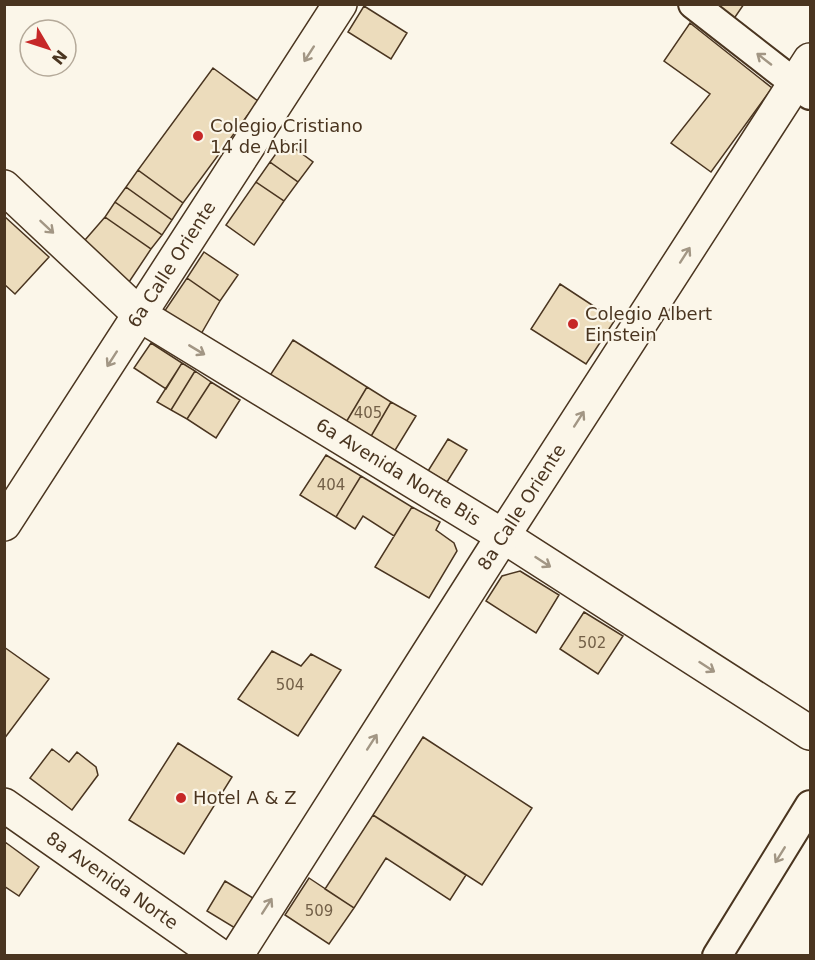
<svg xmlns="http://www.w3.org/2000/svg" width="815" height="960" font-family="'DejaVu Sans',sans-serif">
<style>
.building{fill:#ecdcbc;stroke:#4a3520;stroke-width:1.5}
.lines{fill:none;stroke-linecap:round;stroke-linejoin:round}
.street-casing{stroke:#4a3520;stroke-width:32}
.secondary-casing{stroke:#4a3520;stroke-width:36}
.street{stroke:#fbf6e9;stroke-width:28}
.secondary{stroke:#fbf6e9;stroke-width:33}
.oneway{stroke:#a29684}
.poi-dot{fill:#c62828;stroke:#fbf6e9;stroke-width:2}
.labels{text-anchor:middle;stroke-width:4.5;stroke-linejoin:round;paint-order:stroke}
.number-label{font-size:15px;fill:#725f47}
.poi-label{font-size:18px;fill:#4a3520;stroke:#fbf6e9;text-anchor:start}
.street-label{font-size:18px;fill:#4a3520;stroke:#fbf6e9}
</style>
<rect width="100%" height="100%" fill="#fbf6e9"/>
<path class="building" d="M 706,4 L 744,4 L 731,23 Z
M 364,6 L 407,33 L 391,59 L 348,32 Z
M 690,23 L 772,88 L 711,172 L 671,143 L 710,94 L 664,61 Z
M 213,68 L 258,101 L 183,203 L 138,170 Z
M 285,141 L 313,162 L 298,182 L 270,162 Z
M 270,162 L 298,182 L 284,201 L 256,182 Z
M 138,170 L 183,203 L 172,220 L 126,187 Z
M 256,182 L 284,201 L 254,245 L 226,225 Z
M 126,187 L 172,220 L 162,235 L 115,202 Z
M 115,202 L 162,235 L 151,249 L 105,217 Z
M 4,216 L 49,257 L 15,294 L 4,284 Z
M 105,217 L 151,249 L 127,285 L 85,240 Z
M 204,252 L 238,275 L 220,301 L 187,278 Z
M 187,278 L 220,301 L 201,334 L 164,312 Z
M 560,284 L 615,320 L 586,364 L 531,329 Z
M 293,340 L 367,387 L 345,424 L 269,377 Z
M 151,343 L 182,363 L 166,389 L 134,368 Z
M 182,363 L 195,371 L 171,410 L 157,402 Z
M 195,371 L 211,382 L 187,419 L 171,410 Z
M 211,382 L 240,400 L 216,438 L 187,419 Z
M 367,387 L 391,402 L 370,438 L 345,424 Z
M 391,402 L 416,416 L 394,452 L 370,438 Z
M 448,439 L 467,450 L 447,482 L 428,471 Z
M 326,455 L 361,476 L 336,517 L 300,495 Z
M 361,476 L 412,507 L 394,536 L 363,516 L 355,529 L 336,517 Z
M 412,507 L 440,522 L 436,530 L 454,543 L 457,551 L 429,598 L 375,567 Z
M 520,571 L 559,595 L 536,633 L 486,601 L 502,576 Z
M 584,612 L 623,636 L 598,674 L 560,649 Z
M 4,647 L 49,679 L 4,739 Z
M 272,651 L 301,666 L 311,654 L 341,670 L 298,736 L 238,699 Z
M 423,737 L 532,808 L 482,885 L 373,815 Z
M 178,743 L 232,777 L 184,854 L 129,820 Z
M 52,749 L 69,762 L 77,752 L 96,767 L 98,775 L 72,810 L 30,778 Z
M 373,815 L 466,875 L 450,900 L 386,858 L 354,908 L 325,889 Z
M 5,842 L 39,867 L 19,896 L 4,886 Z
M 309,878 L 354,908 L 329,944 L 285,915 Z
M 225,881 L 253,898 L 235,928 L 207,911 Z"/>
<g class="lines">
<defs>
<path id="street" d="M 693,4 L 810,95
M 717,956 L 810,805"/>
<g id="secondary">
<path id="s1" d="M 4,187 L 140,315 L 503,536 L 810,733"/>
<path id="s2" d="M 4,524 L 340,4"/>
<path id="s3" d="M 4,805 L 220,956"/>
<path id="s4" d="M 236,956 L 503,536 L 810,60"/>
</g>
</defs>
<use href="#street" class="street-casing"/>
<use href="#secondary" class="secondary-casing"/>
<use href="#street" class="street"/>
<use href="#secondary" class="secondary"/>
</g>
<defs><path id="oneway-shaft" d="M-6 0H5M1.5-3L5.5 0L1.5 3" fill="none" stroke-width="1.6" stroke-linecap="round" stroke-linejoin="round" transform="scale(1.5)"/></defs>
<g class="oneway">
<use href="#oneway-shaft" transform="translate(309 54) rotate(123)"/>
<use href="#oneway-shaft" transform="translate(764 59) rotate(-142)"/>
<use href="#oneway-shaft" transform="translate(47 227) rotate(43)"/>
<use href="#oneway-shaft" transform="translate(685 255) rotate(-57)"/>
<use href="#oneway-shaft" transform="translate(197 350) rotate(31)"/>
<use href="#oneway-shaft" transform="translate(112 359) rotate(123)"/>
<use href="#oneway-shaft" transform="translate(579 419) rotate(-57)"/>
<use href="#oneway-shaft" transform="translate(543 562) rotate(33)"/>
<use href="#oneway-shaft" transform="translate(707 667) rotate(33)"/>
<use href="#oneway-shaft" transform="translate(372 742) rotate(-57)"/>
<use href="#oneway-shaft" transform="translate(780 855) rotate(122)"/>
<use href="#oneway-shaft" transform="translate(267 906) rotate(-57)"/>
</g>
<g class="poi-dot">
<circle cx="198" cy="136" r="6"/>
<circle cx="573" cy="324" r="6"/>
<circle cx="181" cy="798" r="6"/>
</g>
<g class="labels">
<g class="number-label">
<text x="368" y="418">405</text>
<text x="331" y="490">404</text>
<text x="592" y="648">502</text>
<text x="290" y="690">504</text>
<text x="319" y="916">509</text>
</g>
<g class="poi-label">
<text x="210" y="132">Colegio Cristiano<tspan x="210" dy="21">14 de Abril</tspan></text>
<text x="585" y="320">Colegio Albert<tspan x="585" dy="21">Einstein</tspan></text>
<text x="193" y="804">Hotel A &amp; Z</text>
</g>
<g class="street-label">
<text dy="6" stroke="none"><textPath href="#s2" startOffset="309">6a Calle Oriente</textPath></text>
<text dy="6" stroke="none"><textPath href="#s1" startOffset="489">6a Avenida Norte Bis</textPath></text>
<text dy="6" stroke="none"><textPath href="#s4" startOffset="532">8a Calle Oriente</textPath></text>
<text dy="6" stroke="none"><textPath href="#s3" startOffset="132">8a Avenida Norte</textPath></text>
</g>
</g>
<rect width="815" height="960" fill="none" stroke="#4a3520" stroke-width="12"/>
<g transform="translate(48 48) rotate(129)"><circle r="28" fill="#fbf6e9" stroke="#b4a999" stroke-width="1.5"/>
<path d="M0-4.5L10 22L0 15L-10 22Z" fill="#c62828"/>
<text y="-9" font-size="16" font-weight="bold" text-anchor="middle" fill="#4a3520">N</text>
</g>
</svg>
